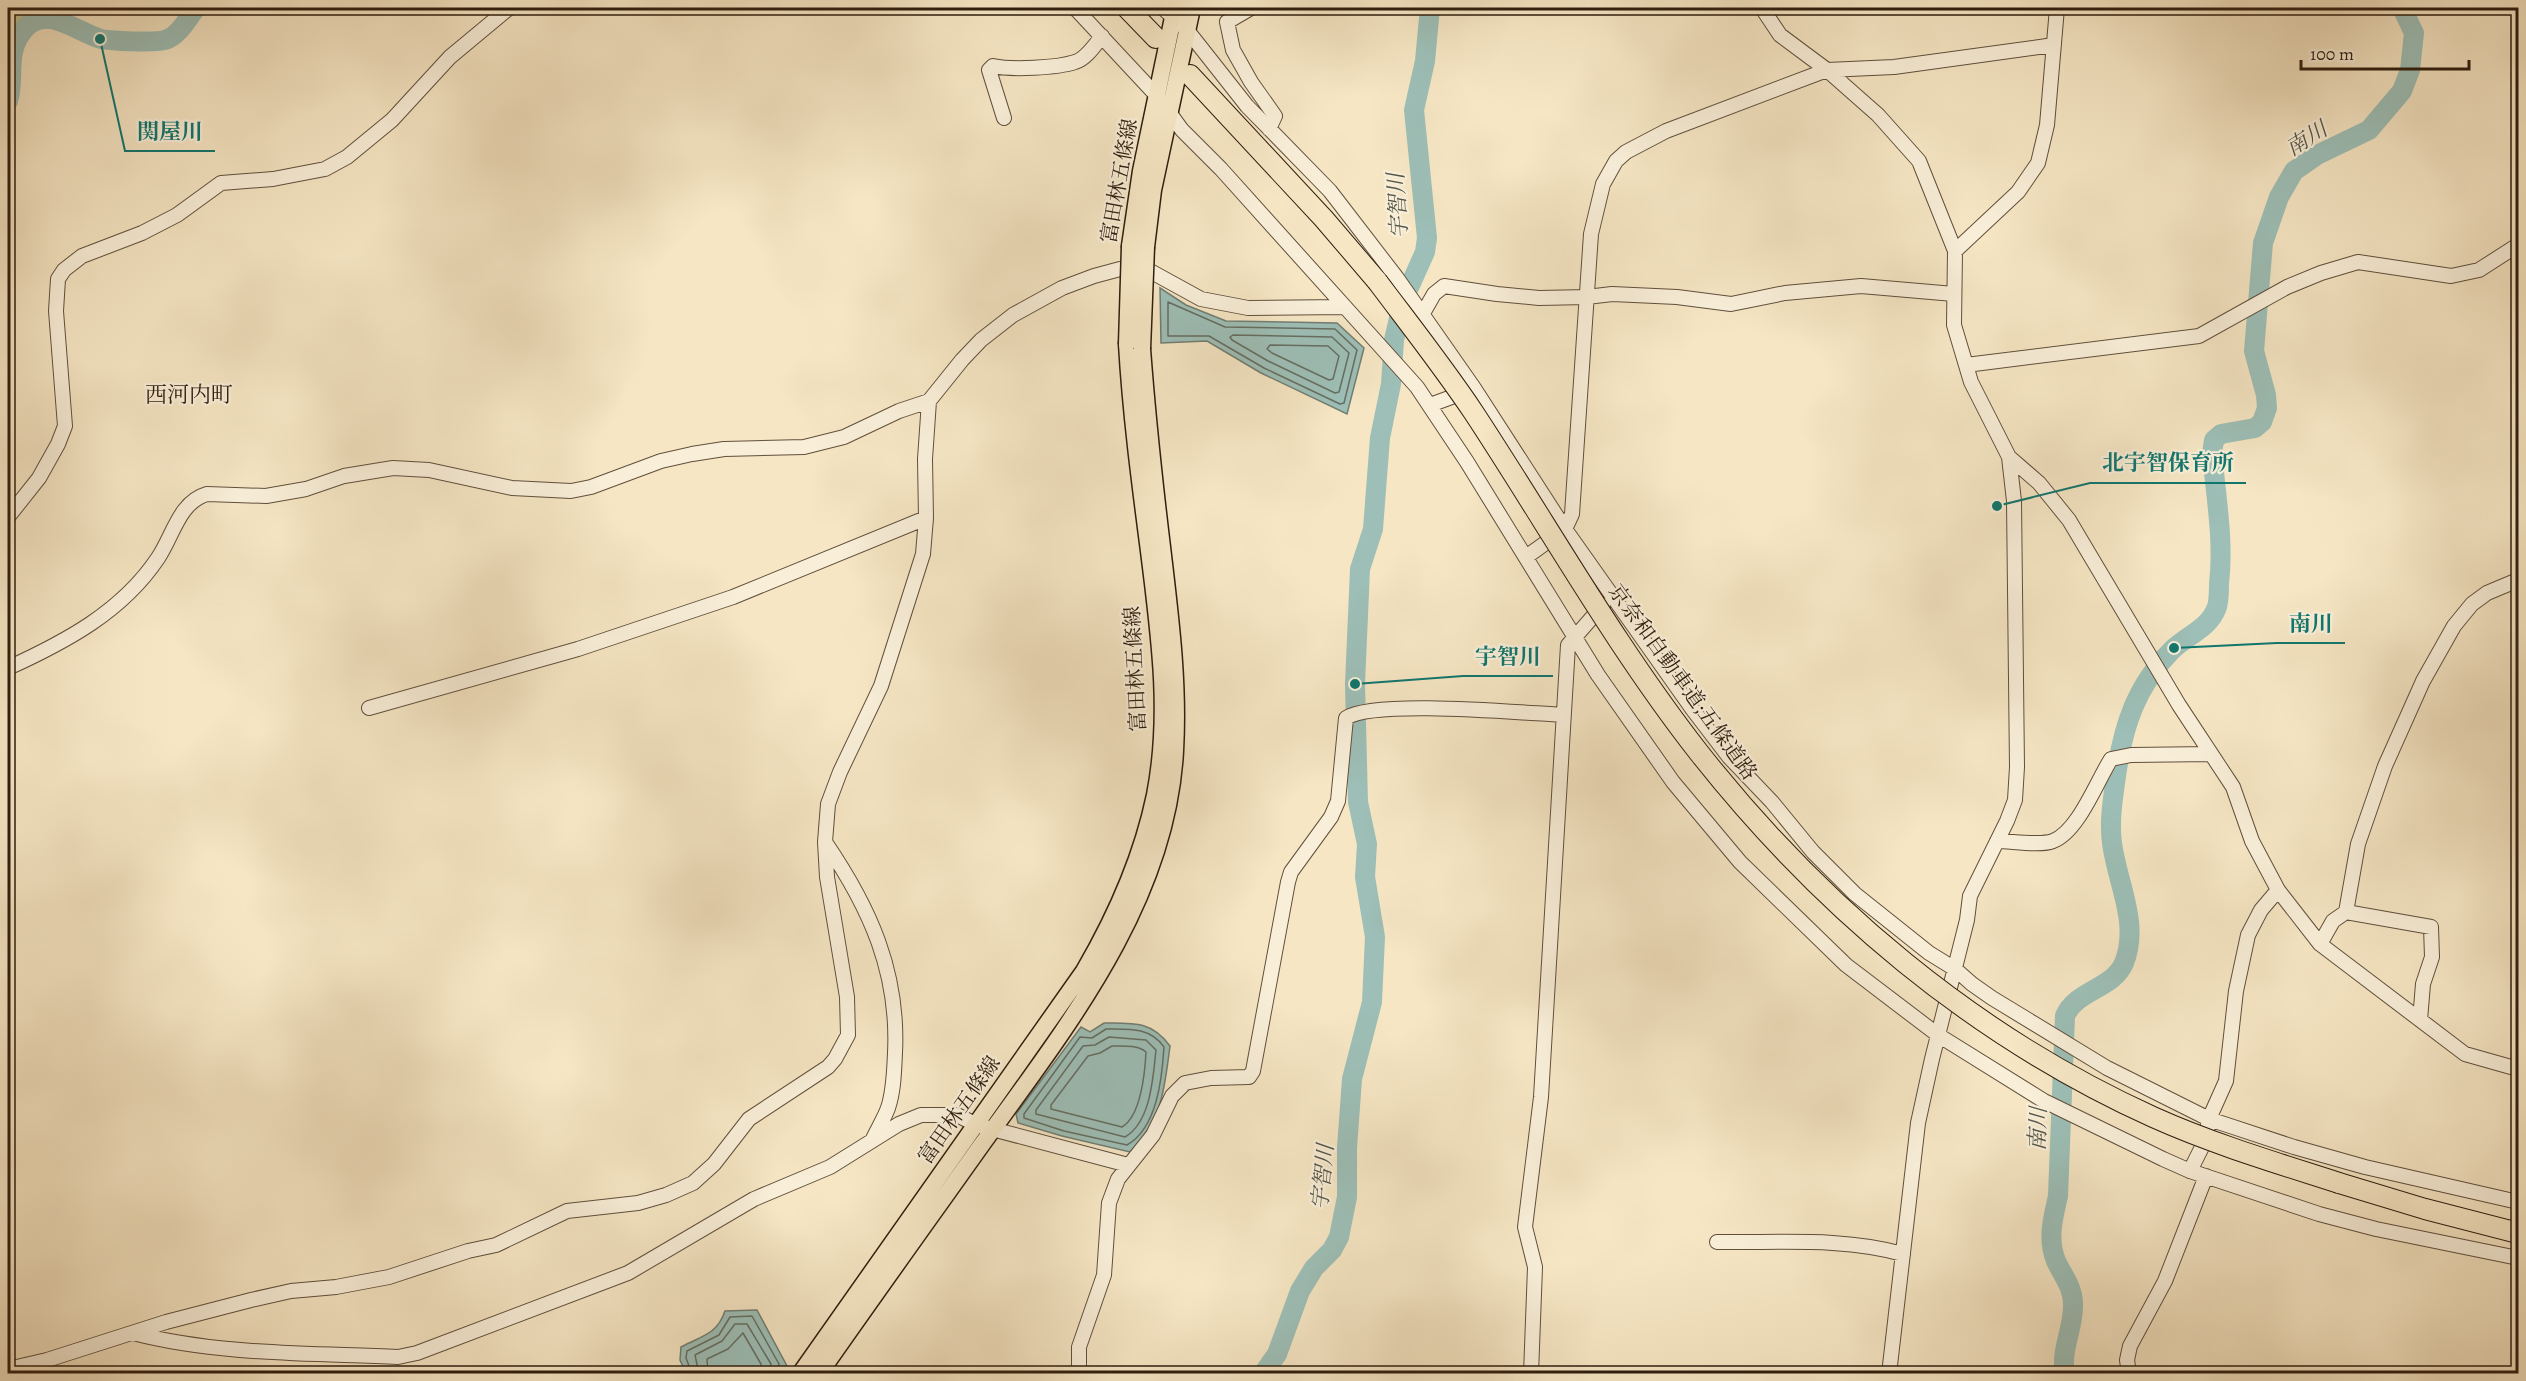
<svg xmlns="http://www.w3.org/2000/svg" width="2526" height="1381" font-family="Alegreya,'Noto Serif JP',serif">
<style>
.green{fill:#bec493;stroke:#767050;stroke-width:1.5}
.water{fill:#9dbfb7;stroke:#717e73;stroke-width:1.5}
.lines{fill:none;stroke-linecap:round;stroke-linejoin:round}
.shore{stroke:#666e62;stroke-width:1.5}
.river{stroke:#9dbfb7;stroke-width:20}
.minor-casing{stroke:#604f3c;stroke-width:16}
.major-casing{stroke:#2e1d0e;stroke-width:19}
.highway-casing{stroke:#2e1d0e;stroke-width:22}
.minor{stroke:#f9efd9;stroke-width:14}
.major{stroke:#f6e6c4;stroke-width:16}
.highway{stroke:#f6e6c4;stroke-width:20}
.major-bridge-casing{stroke:#2e1d0e;stroke-width:19;stroke-linecap:butt}
.highway-bridge-casing{stroke:#2e1d0e;stroke-width:22;stroke-linecap:butt}
.major-bridge{stroke:#f6e6c4;stroke-width:16}
.highway-bridge{stroke:#f6e6c4;stroke-width:20}
.labels{text-anchor:middle;stroke-width:4.5;stroke-linejoin:round;paint-order:stroke}
.street-label{font-size:21px;fill:#2e1d0e;stroke:#f9efd9}
.water-label{font-size:22px;font-style:italic;fill:#555649;stroke:#f9efd9}
.neighbourhood-label{font-size:22px;fill:#2e1d0e;stroke:#f9efd9}
.leader{fill:none;stroke:#0f766e;stroke-width:2}
.callout-dot{fill:#0f766e;stroke:#f9efd9;stroke-width:2}
.callout-label{font-size:22px;text-anchor:middle;font-weight:bold;fill:#0f766e;stroke:#f9efd9;stroke-width:4.5;stroke-linejoin:round;paint-order:stroke}
</style>
<rect width="100%" height="100%" fill="#f6e6c4"/>
<filter id="stains"><feTurbulence type="fractalNoise" baseFrequency=".00333" numOctaves="4"/><feColorMatrix values="0 0 0 0 .2 0 0 0 0 .09 0 0 0 0 .02 0 0 0 .5 -.17"/></filter>
<radialGradient id="worn" r=".72"><stop offset=".6" stop-color="#630" stop-opacity="0"/><stop offset="1" stop-color="#630" stop-opacity=".3"/></radialGradient>
<path class="green" d="M 8,8 L 51,8 L 16,27 L 8,46 Z"/>
<path class="water" d="M 1160,288 L 1186,305 L 1226,321 L 1337,323 L 1364,348 L 1347,414 L 1261,373 L 1207,341 L 1161,343 Z
M 1104,1023 C 1134,1023 1152,1021 1170,1046 C 1164,1090 1163,1119 1130,1152 L 1062,1136 L 1018,1123 L 1016,1114 L 1081,1027 L 1090,1032 Z
M 757,1310 L 787,1366 L 782,1373 L 686,1373 L 680,1360 L 681,1347 C 701,1336 717,1335 725,1311 Z"/>
<g class="lines">
<path class="shore" d="M 1168,302 L 1225,327 L 1335,329 L 1357,350 L 1344,403 L 1340,404 L 1264,368 L 1209,336 L 1168,336 Z
M 1233,335 L 1332,337 L 1349,353 L 1339,392 L 1335,393 L 1268,361 L 1232,340 L 1230,337 Z
M 1270,345 L 1328,346 L 1339,356 L 1333,379 L 1329,380 L 1272,353 L 1267,349 Z
M 1106,1029 C 1129,1029 1150,1027 1164,1047 C 1162,1079 1157,1128 1127,1145 L 1064,1131 L 1024,1118 L 1024,1114 L 1080,1037 L 1092,1038 Z
M 1109,1037 L 1146,1040 L 1156,1050 C 1153,1077 1151,1122 1125,1137 L 1036,1114 L 1036,1110 L 1083,1046 L 1095,1045 Z
M 1112,1046 C 1123,1046 1138,1045 1146,1052 C 1145,1072 1141,1116 1122,1127 L 1051,1109 L 1051,1105 L 1088,1056 L 1100,1053 Z
M 692,1374 L 686,1358 L 687,1351 L 719,1335 L 730,1317 L 752,1316 L 779,1364 L 777,1374
M 699,1374 L 695,1355 L 722,1341 L 735,1324 L 747,1324 L 771,1364 L 769,1374
M 708,1374 L 707,1359 L 728,1349 L 743,1333 L 761,1364 L 760,1374"/>
<path class="river" d="M 8,101 C 15,78 6,56 20,35 C 42,0 74,31 101,39 C 111,41 155,43 165,40 C 179,36 188,18 196,8
M 1263,1374 L 1277,1354 L 1300,1291 L 1314,1268 L 1332,1250 L 1339,1237 L 1347,1197 L 1347,1148 L 1352,1079 L 1372,1002 L 1375,937 L 1365,877 L 1367,844 L 1358,802 L 1355,684 L 1360,569 L 1373,529 L 1380,438 L 1391,384 L 1394,340 L 1403,301 L 1425,252 L 1427,238 L 1414,110 L 1425,61 L 1430,8
M 2065,1374 C 2060,1350 2074,1328 2073,1304 C 2073,1287 2063,1276 2056,1261 C 2047,1239 2053,1218 2058,1196 L 2065,1016 C 2076,990 2113,989 2124,963 C 2140,923 2117,883 2112,843 C 2109,821 2113,798 2116,776 C 2123,726 2136,686 2172,650 C 2187,635 2209,629 2217,607 C 2219,600 2219,591 2219,584 C 2224,541 2216,497 2212,453 L 2214,440 L 2221,434 L 2255,428 L 2262,422 L 2267,408 L 2266,395 L 2254,351 L 2263,243 L 2279,197 L 2294,171 L 2317,155 L 2369,130 L 2402,91 L 2410,70 L 2414,33 L 2402,8"/>
<defs>
<path id="minor" d="M 1075,8 L 1158,97 L 1182,130 L 1221,169 L 1417,387 L 1467,462 L 1598,675 L 1673,782 L 1740,862 L 1846,965 L 1938,1035 L 2044,1101 L 2163,1159 L 2190,1171 L 2319,1214 L 2376,1229 L 2518,1258
M 1163,8 L 1187,30 L 1247,106 L 1330,191 L 1397,278 L 1474,388 L 1565,529 L 1693,710 L 1729,757 L 1772,802 L 1813,852 L 1855,894 L 1929,953 L 1955,969 L 1972,984 L 1992,998 L 2107,1068 L 2209,1119 L 2294,1147 L 2365,1167 L 2518,1202
M 1251,8 L 1227,22 L 1233,50 L 1251,82 L 1275,116 L 1269,129
M 1762,8 L 1780,35 L 1827,70 L 1878,115 L 1919,161 L 1955,251 L 1954,325 L 1971,382 L 2009,457 L 2014,501 L 2017,767 L 2015,800 L 2007,821 L 1970,896 L 1967,920 L 1932,1059 L 1918,1123 L 1889,1374
M 1004,118 L 989,70 L 993,66 C 1011,70 1057,68 1075,62 C 1086,59 1095,45 1102,36
M 1955,251 L 2018,192 L 2038,163 L 2047,125 L 2057,8
M 1422,315 L 1434,294 L 1444,286 L 1497,294 L 1539,298 L 1587,297 L 1612,294 L 1677,297 L 1731,304 L 1785,293 L 1861,286 L 1954,294
M 1966,365 L 2199,336 L 2287,287 L 2321,273 L 2358,262 L 2451,276 L 2479,270 L 2518,245
M 1430,405 L 1468,391
M 2009,457 L 2039,483 L 2069,520 L 2179,705 L 2233,787 L 2252,841 L 2278,890 L 2320,944 L 2465,1054 L 2518,1069
M 8,517 L 39,478 L 58,444 L 65,426 L 56,311 L 58,279 L 64,270 L 82,256 L 142,233 L 177,215 L 221,183 L 273,179 L 325,169 L 347,157 L 392,120 L 450,57 L 509,8
M 1526,557 L 1565,529 L 1572,514 L 1591,234 L 1603,184 L 1616,161 L 1626,152 L 1666,131 L 1827,70 L 1894,67 L 2054,45
M 8,668 C 65,642 122,612 158,558 C 173,536 179,502 207,494 L 266,496 L 306,489 L 344,476 L 393,468 L 429,470 L 512,488 L 571,491 L 591,487 L 661,461 L 692,454 L 724,449 L 804,447 L 844,437 L 899,411 L 929,401 L 962,360 L 981,340 L 1013,315 L 1062,288 L 1094,276 L 1120,269 L 1150,271 L 1201,299 L 1248,308 L 1345,307
M 369,708 L 578,649 L 733,597 L 926,518
M 1997,841 C 2011,841 2041,846 2053,841 C 2078,832 2097,781 2111,759 L 2131,755 L 2210,754
M 825,842 C 870,908 899,972 895,1053 C 894,1071 894,1090 888,1108 C 884,1119 877,1130 872,1141
M 2346,912 L 2358,844 L 2385,766 L 2423,681 L 2454,626 L 2472,604 L 2487,593 L 2518,580
M 2320,944 L 2333,921 L 2346,912 L 2431,927 L 2432,957 L 2423,984 L 2420,1020
M 2190,1171 L 2205,1141 L 2209,1119 L 2226,1081 L 2236,991 L 2248,935 L 2261,910 L 2278,890
M 1717,1242 C 1779,1243 1843,1237 1903,1254
M 133,1333 C 218,1355 310,1353 398,1357 L 417,1353 L 628,1273 L 754,1199 L 830,1167 L 899,1124 L 921,1115 L 957,1115 L 977,1125 L 1128,1165
M 8,1369 L 47,1360 L 166,1322 L 251,1300 L 291,1291 L 336,1287 L 389,1277 L 468,1251 L 496,1245 L 567,1211 L 638,1203 L 666,1195 L 693,1183 L 714,1164 L 749,1119 L 828,1067 L 835,1059 L 848,1035 L 847,997 L 827,877 L 825,842 L 828,804 L 840,772 L 881,686 L 923,554 L 926,518 L 925,459 L 929,401
M 1079,1374 L 1079,1347 L 1104,1275 L 1109,1203 L 1118,1179 L 1153,1135 L 1172,1096 L 1185,1083 L 1211,1078 L 1249,1077 L 1253,1071 L 1288,882 L 1291,872 L 1331,817 L 1338,801 L 1346,718 C 1374,699 1523,713 1563,715
M 1531,1374 L 1535,1267 L 1525,1227 L 1541,1097 L 1568,645 L 1603,605
M 2129,1374 L 2127,1360 L 2130,1346 L 2165,1281 L 2206,1176"/>
<path id="major" d="M 1130,246 L 1141,171 L 1175,8
M 1146,247 L 1153,190 L 1192,8
M 800,1374 L 1084,971 C 1116,916 1142,858 1155,795 C 1171,713 1159,633 1149,551 C 1140,482 1131,413 1127,344
M 819,1374 C 872,1298 926,1223 980,1147 C 1065,1029 1167,903 1175,751 C 1179,682 1170,615 1162,547 C 1154,481 1147,415 1142,349"/>
<path id="highway" d="M 1127,8 L 1156,38
M 1190,75 L 1324,219 L 1377,281
M 2339,1183 L 2425,1209 L 2518,1233"/>
</defs>
<use href="#minor" class="minor-casing"/>
<use href="#major" class="major-casing"/>
<use href="#highway" class="highway-casing"/>
<use href="#minor" class="minor"/>
<use href="#major" class="major"/>
<use href="#highway" class="highway"/>
<defs>
<path id="major-bridge" d="M 1127,344 L 1130,246
M 1142,349 L 1146,247"/>
<path id="highway-bridge" d="M 1377,281 C 1410,325 1444,368 1474,413 C 1549,527 1616,647 1700,754 C 1822,908 1974,1036 2153,1117 C 2213,1144 2277,1163 2339,1183"/>
</defs>
<use href="#major-bridge" class="major-bridge-casing"/>
<use href="#highway-bridge" class="highway-bridge-casing"/>
<use href="#major-bridge" class="major-bridge"/>
<use href="#highway-bridge" class="highway-bridge"/>
</g>
<g class="labels">
<g class="street-label">
<text transform="translate(1119 181) rotate(-80)" y="7">富田林五條線</text>
<text transform="translate(1135 669) rotate(-93)" y="7">富田林五條線</text>
<text transform="translate(1683 682) rotate(54)" y="7">京奈和自動車道;五條道路</text>
<text transform="translate(959 1110) rotate(-55)" y="7">富田林五條線</text>
</g>
<g class="water-label">
<text transform="translate(2306 138) rotate(-32)" y="8">南川</text>
<text transform="translate(1397 206) rotate(-94)" y="8">宇智川</text>
<text transform="translate(2037 1129) rotate(-88)" y="8">南川</text>
<text transform="translate(1322 1177) rotate(-85)" y="8">宇智川</text>
</g>
<g class="neighbourhood-label">
<text x="189" y="402">西河内町</text>
</g>
</g>
<path class="leader" d="M100 39L125 151H215M1997 506L2090 483H2246M2174 648L2277 643H2345M1355 684L1463 676H1553"/>
<g class="callout-dot">
<circle cx="100" cy="39" r="6"/>
<circle cx="1997" cy="506" r="6"/>
<circle cx="2174" cy="648" r="6"/>
<circle cx="1355" cy="684" r="6"/>
</g>
<g class="callout-label">
<text x="170" y="139">関屋川</text>
<text x="2168" y="470">北宇智保育所</text>
<text x="2311" y="631">南川</text>
<text x="1508" y="664">宇智川</text>
</g>
<rect width="2526" height="1381" fill="none" stroke="#f6e6c4" stroke-width="30"/>
<rect x="9" y="9" width="2508" height="1363" fill="none" stroke="#2e1d0e" stroke-width="3"/>
<rect x="15" y="15" width="2496" height="1351" fill="none" stroke="#2e1d0e" stroke-width="1.5"/>
<path d="M2301 60v9h168v-9" fill="none" stroke="#2e1d0e" stroke-width="3"/>
<text x="2310" y="60" font-size="18" fill="#2e1d0e" stroke="#f9efd9" stroke-width="4.5" paint-order="stroke">100 m</text>
<rect width="100%" height="100%" filter="url(#stains)"/>
<rect width="100%" height="100%" fill="url(#worn)"/>
</svg>
